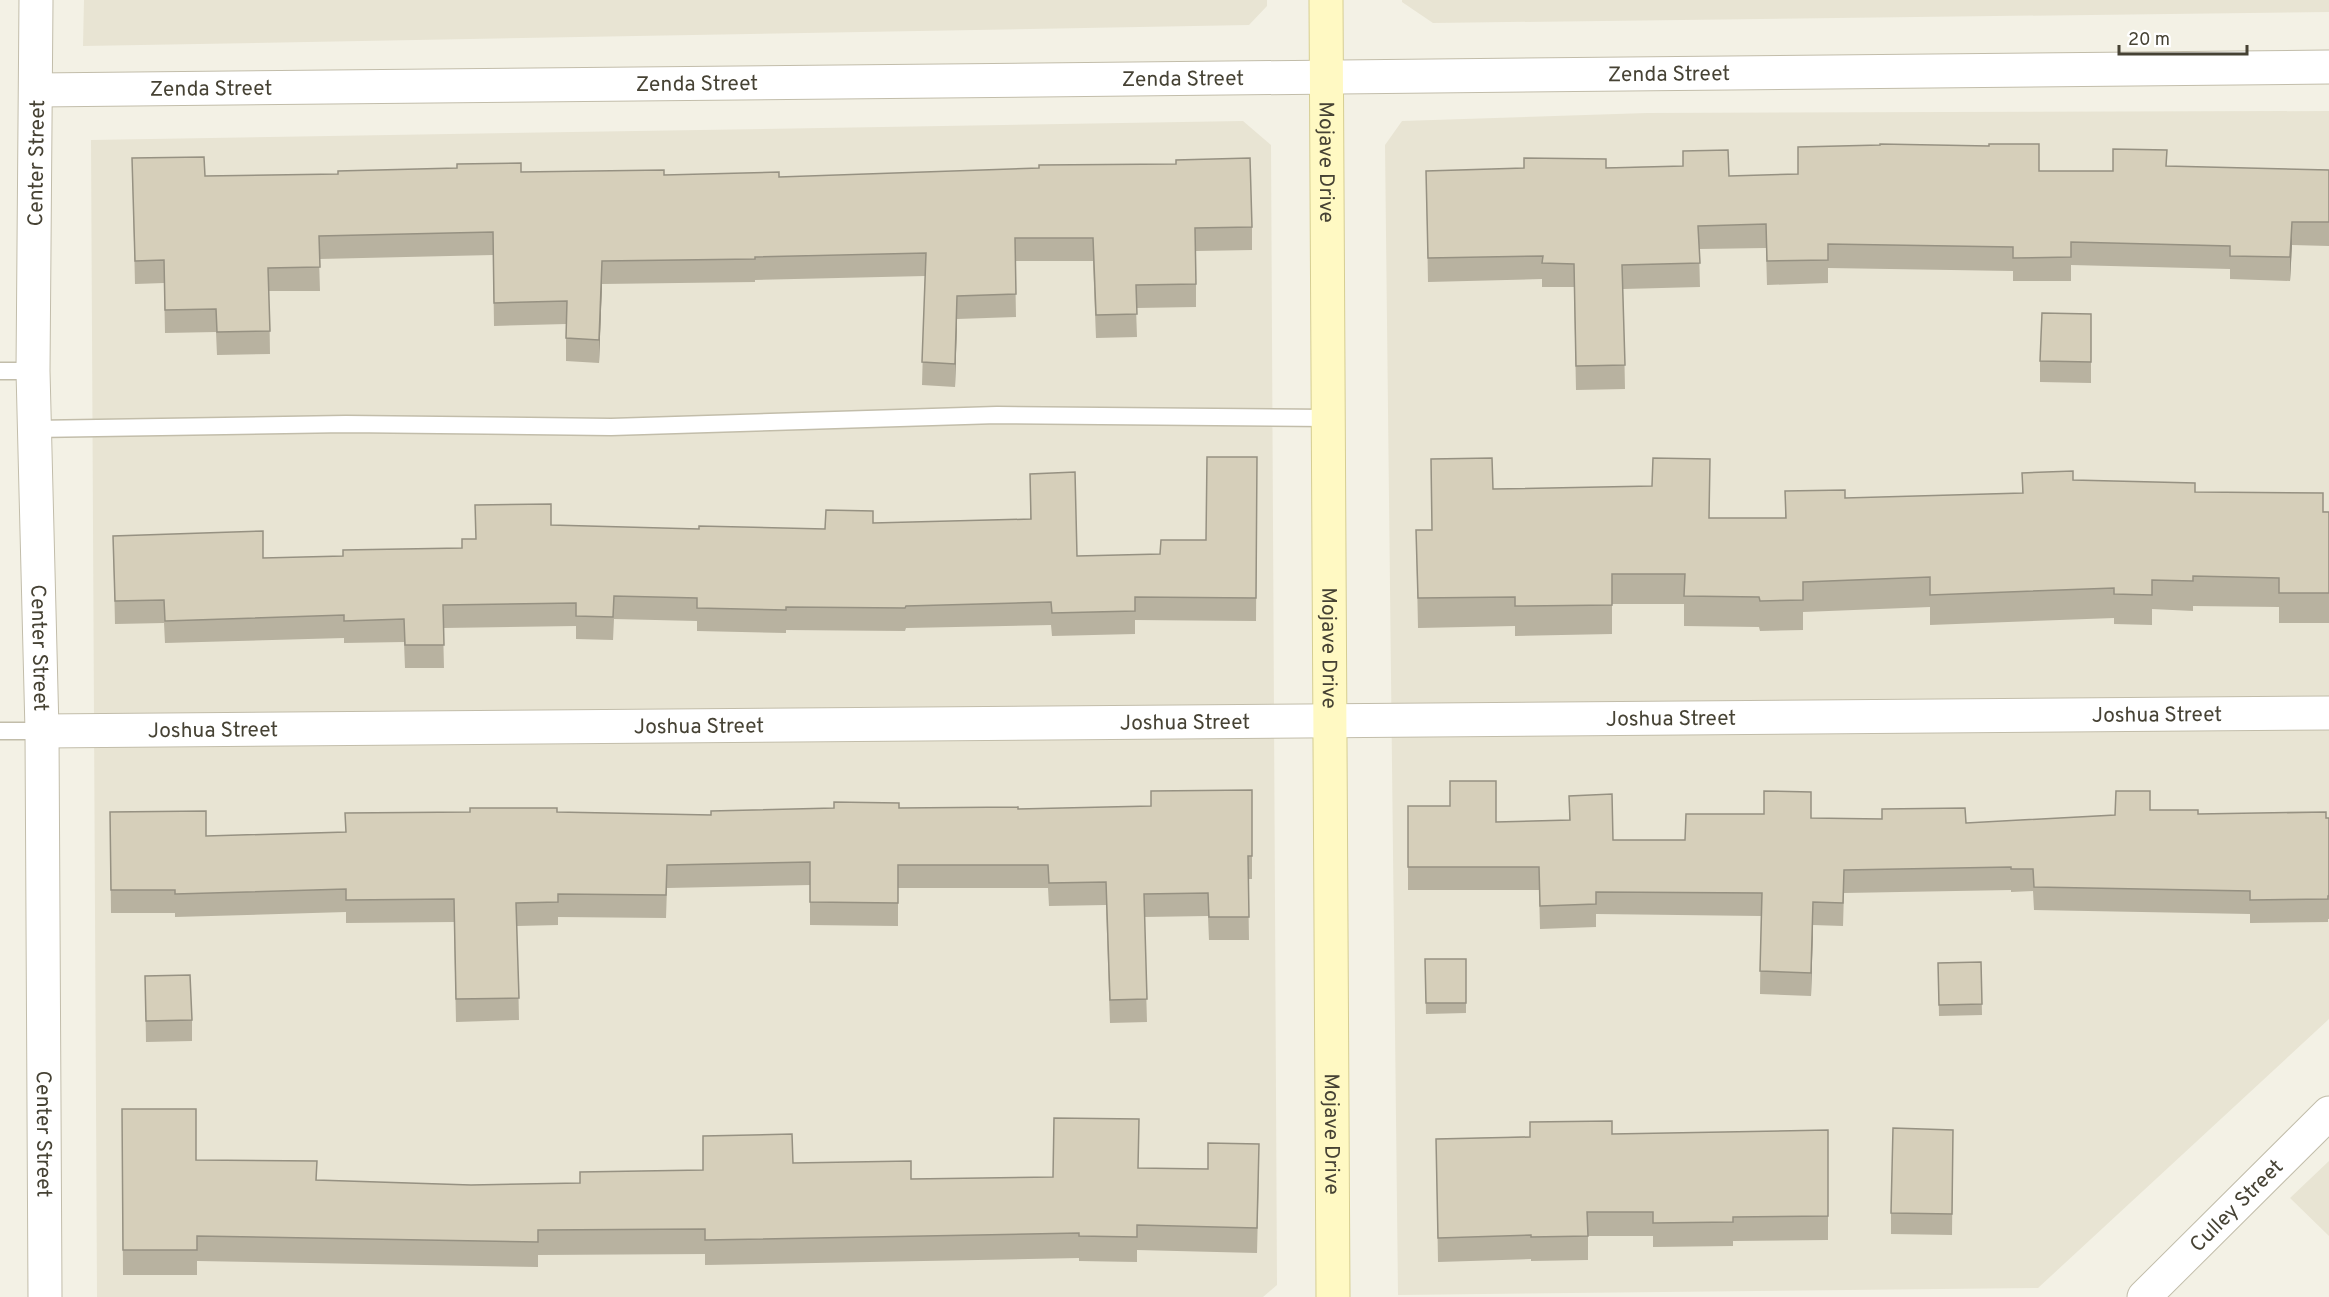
<svg xmlns="http://www.w3.org/2000/svg" width="2329" height="1297" font-family="Overpass,sans-serif">
<style>
.residential{fill:#e8e4d3}
.lines{fill:none;stroke-linecap:round;stroke-linejoin:round}
.lane-casing{stroke:#c2bdaa;stroke-width:19}
.street-casing{stroke:#c2bdaa;stroke-width:35}
.secondary-casing{stroke:#d6ce92;stroke-width:35}
.lane{stroke:#fff;stroke-width:16}
.street{stroke:#fff;stroke-width:33}
.secondary{stroke:#fff9c3;stroke-width:33}
.wall{fill:#b8b2a0}
.shaded-wall{fill:#969182}
.building{fill:#d6cfba;stroke:#969182;stroke-width:1.5}
.labels{text-anchor:middle;stroke-width:6;stroke-linejoin:round;paint-order:stroke}
.street-label{font-size:21px;fill:#464234;stroke:#fff}
</style>
<rect width="100%" height="100%" fill="#f3f1e5"/>
<path class="residential" d="M 84,0 L 1267,0 L 1267,6 L 1249,25 L 83,46 Z
M 1402,0 L 2329,0 L 2329,12 L 1433,23 L 1402,2 Z
M 2329,111 L 2329,1019 L 2038,1288 L 1398,1295 L 1385,145 L 1402,121 L 1647,113 Z
M 1243,121 L 1271,145 L 1277,1285 L 1263,1297 L 97,1297 L 91,140 Z
M 2329,1161 L 2329,1236 L 2290,1198 Z"/>
<g class="lines">
<defs>
<path id="lane" d="M 0,371 L 33,371
M 34,429 L 346,424 L 611,427 L 997,415 L 1328,418
M 0,731 L 42,731"/>
<g id="street">
<path id="s1" d="M 36,0 L 33,371 L 42,731 L 45,1297"/>
<path id="s2" d="M 37,90 L 2329,67"/>
<path id="s3" d="M 42,731 L 2329,713"/>
<path id="s4" d="M 2144,1297 L 2329,1113"/>
</g>
<g id="secondary">
<path id="s5" d="M 1326,0 L 1333,1297"/>
</g>
</defs>
<use href="#lane" class="lane-casing"/>
<use href="#street" class="street-casing"/>
<use href="#secondary" class="secondary-casing"/>
<use href="#lane" class="lane"/>
<use href="#street" class="street"/>
<use href="#secondary" class="secondary"/>
</g>
<path class="wall" d="M 1683,151 L 1729,176 L 2039,171 L 2113,171 L 2167,166 L 2329,170 L 2329,246 L 2292,245 L 2290,281 L 2230,279 L 2230,269 L 2071,265 L 2071,281 L 2013,281 L 2013,271 L 1828,268 L 1828,283 L 1767,285 L 1766,248 L 1699,249 L 1700,287 L 1623,289 L 1625,389 L 1576,390 L 1574,287 L 1542,287 L 1542,279 L 1428,282 L 1426,171 L 1683,166 Z
M 132,158 L 205,176 L 521,172 L 779,177 L 1252,227 L 1252,250 L 1196,251 L 1196,307 L 1136,308 L 1137,337 L 1096,338 L 1093,261 L 1015,261 L 1016,317 L 957,319 L 955,387 L 922,385 L 925,276 L 755,280 L 755,282 L 602,284 L 599,363 L 566,361 L 566,324 L 494,326 L 493,255 L 319,259 L 320,291 L 269,291 L 270,354 L 217,355 L 216,332 L 165,333 L 164,283 L 135,284 Z
M 2091,314 L 2091,383 L 2040,382 L 2040,361 Z
M 1257,457 L 1256,621 L 1135,620 L 1135,634 L 1052,636 L 1051,625 L 906,628 L 905,631 L 786,630 L 786,633 L 697,631 L 697,621 L 614,619 L 613,640 L 576,639 L 576,626 L 443,628 L 444,668 L 405,668 L 404,642 L 344,643 L 344,638 L 165,643 L 164,623 L 115,624 L 113,536 L 263,558 L 343,556 L 462,548 L 551,525 L 699,529 L 825,529 L 873,523 L 1030,519 L 1030,474 L 1077,556 L 1160,554 L 1206,540 Z
M 1431,459 L 1493,489 L 1709,518 L 1785,518 L 1785,491 L 1845,498 L 2022,493 L 2022,473 L 2073,480 L 2195,492 L 2329,512 L 2329,623 L 2279,623 L 2279,607 L 2193,606 L 2193,611 L 2152,609 L 2152,625 L 2114,624 L 2114,618 L 1930,625 L 1930,607 L 1803,612 L 1803,630 L 1760,631 L 1759,627 L 1684,626 L 1684,604 L 1612,604 L 1612,634 L 1515,636 L 1515,626 L 1418,628 L 1416,530 L 1432,530 Z
M 1252,790 L 1252,879 L 1248,879 L 1249,940 L 1209,940 L 1208,916 L 1144,917 L 1147,1022 L 1110,1023 L 1106,905 L 1049,906 L 1048,888 L 898,888 L 898,926 L 810,925 L 810,885 L 667,888 L 666,918 L 558,917 L 558,925 L 517,926 L 519,1020 L 456,1022 L 454,922 L 346,923 L 346,912 L 175,917 L 175,913 L 111,913 L 110,812 L 206,836 L 345,832 L 557,812 L 711,815 L 899,808 L 1018,809 L 1151,806 Z
M 1569,796 L 1613,840 L 1685,840 L 1811,818 L 1966,823 L 2115,815 L 2150,810 L 2198,814 L 2329,818 L 2329,919 L 2328,919 L 2328,922 L 2250,923 L 2250,914 L 2034,910 L 2033,891 L 2011,892 L 2011,890 L 1844,893 L 1843,926 L 1813,925 L 1811,996 L 1760,994 L 1761,916 L 1596,914 L 1596,927 L 1540,929 L 1539,890 L 1408,890 L 1408,806 L 1496,822 L 1569,820 Z
M 1425,959 L 1466,959 L 1466,1013 L 1426,1014 Z
M 1981,962 L 1982,1015 L 1939,1016 L 1938,963 Z
M 145,976 L 192,1020 L 192,1041 L 146,1042 Z
M 122,1109 L 196,1160 L 317,1180 L 471,1185 L 580,1183 L 703,1170 L 703,1136 L 793,1163 L 911,1179 L 1053,1177 L 1139,1168 L 1208,1169 L 1259,1169 L 1257,1253 L 1137,1250 L 1137,1262 L 1079,1261 L 1079,1258 L 705,1265 L 705,1254 L 538,1255 L 538,1267 L 197,1261 L 197,1275 L 123,1275 Z
M 1828,1130 L 1828,1240 L 1733,1241 L 1733,1246 L 1653,1247 L 1653,1236 L 1588,1236 L 1588,1260 L 1531,1261 L 1531,1259 L 1438,1262 L 1436,1139 L 1612,1134 Z
M 1953,1130 L 1952,1235 L 1891,1234 L 1891,1213 Z"/>
<path class="shaded-wall" d="M 2292,222 L 2292,245 L 2290,281 L 2290,257 Z
M 602,261 L 602,284 L 599,363 L 599,340 Z
M 957,296 L 957,319 L 955,387 L 955,364 Z
M 1813,902 L 1813,925 L 1811,996 L 1811,973 Z"/>
<path class="building" d="M 1880,144 L 1989,146 L 1989,144 L 2039,144 L 2039,171 L 2113,171 L 2113,149 L 2167,150 L 2166,166 L 2329,170 L 2329,222 L 2292,222 L 2290,257 L 2230,256 L 2230,246 L 2071,242 L 2071,257 L 2013,258 L 2013,247 L 1828,244 L 1828,260 L 1767,261 L 1766,224 L 1698,226 L 1700,263 L 1622,265 L 1625,365 L 1576,366 L 1574,264 L 1542,263 L 1543,256 L 1428,258 L 1426,171 L 1524,168 L 1524,158 L 1606,159 L 1606,168 L 1683,166 L 1683,151 L 1728,150 L 1729,176 L 1798,174 L 1798,147 L 1880,145 Z
M 204,157 L 205,176 L 338,174 L 338,171 L 457,168 L 457,164 L 521,163 L 521,172 L 664,170 L 664,175 L 779,172 L 779,177 L 1039,168 L 1039,165 L 1176,164 L 1176,160 L 1250,158 L 1252,227 L 1195,228 L 1196,284 L 1136,285 L 1137,314 L 1096,315 L 1093,238 L 1015,238 L 1016,294 L 957,296 L 955,364 L 922,362 L 926,253 L 755,257 L 755,259 L 602,261 L 599,340 L 566,338 L 567,301 L 494,303 L 493,232 L 319,236 L 320,267 L 268,268 L 270,331 L 217,332 L 216,309 L 165,310 L 164,260 L 135,261 L 132,158 Z
M 2042,313 L 2091,314 L 2091,362 L 2040,361 Z
M 1207,457 L 1257,457 L 1256,598 L 1135,597 L 1135,611 L 1052,613 L 1051,602 L 906,606 L 905,608 L 786,607 L 786,610 L 697,608 L 697,598 L 614,596 L 613,617 L 576,616 L 576,603 L 443,605 L 444,645 L 405,645 L 404,619 L 344,621 L 344,615 L 165,621 L 164,600 L 115,601 L 113,536 L 263,531 L 263,558 L 343,556 L 343,550 L 462,548 L 462,539 L 476,539 L 475,505 L 551,504 L 551,525 L 699,529 L 699,526 L 825,529 L 826,510 L 873,511 L 873,523 L 1031,519 L 1030,474 L 1075,472 L 1077,556 L 1160,554 L 1161,540 L 1206,540 Z
M 1492,458 L 1493,489 L 1652,486 L 1653,458 L 1710,459 L 1709,518 L 1786,518 L 1785,491 L 1845,490 L 1845,498 L 2023,493 L 2022,473 L 2073,471 L 2073,480 L 2195,483 L 2195,492 L 2323,493 L 2323,512 L 2329,512 L 2329,593 L 2279,593 L 2279,578 L 2193,576 L 2193,581 L 2152,580 L 2152,595 L 2114,594 L 2114,588 L 1930,595 L 1930,577 L 1803,582 L 1803,600 L 1760,601 L 1759,597 L 1684,596 L 1685,574 L 1612,574 L 1612,605 L 1515,606 L 1515,597 L 1418,598 L 1416,530 L 1432,530 L 1431,459 Z
M 1450,781 L 1496,781 L 1496,822 L 1570,820 L 1569,796 L 1612,794 L 1613,840 L 1685,840 L 1686,814 L 1764,814 L 1764,791 L 1811,792 L 1811,818 L 1882,819 L 1882,809 L 1965,808 L 1966,823 L 2115,815 L 2116,791 L 2150,791 L 2150,810 L 2198,810 L 2198,814 L 2326,812 L 2326,818 L 2329,818 L 2329,896 L 2328,896 L 2328,899 L 2250,900 L 2250,891 L 2034,887 L 2033,869 L 2011,869 L 2011,867 L 1844,870 L 1843,903 L 1813,902 L 1811,973 L 1760,971 L 1762,893 L 1596,892 L 1596,904 L 1540,906 L 1539,867 L 1408,867 L 1408,806 L 1450,806 Z
M 1252,790 L 1252,856 L 1248,856 L 1249,917 L 1209,917 L 1208,893 L 1144,894 L 1147,999 L 1110,1000 L 1106,882 L 1049,883 L 1048,865 L 898,865 L 898,903 L 810,902 L 810,862 L 667,865 L 666,895 L 558,894 L 558,902 L 516,903 L 519,998 L 456,999 L 454,899 L 346,900 L 346,889 L 175,894 L 175,890 L 111,890 L 110,812 L 206,811 L 206,836 L 346,832 L 345,813 L 470,812 L 470,808 L 557,808 L 557,812 L 711,815 L 711,811 L 834,808 L 834,802 L 899,803 L 899,808 L 1018,807 L 1018,809 L 1151,806 L 1151,791 Z
M 1425,959 L 1466,959 L 1466,1003 L 1426,1003 Z
M 1981,962 L 1982,1004 L 1939,1005 L 1938,963 Z
M 190,975 L 192,1020 L 146,1021 L 145,976 Z
M 122,1109 L 196,1109 L 196,1160 L 317,1161 L 316,1180 L 471,1185 L 580,1183 L 580,1172 L 703,1170 L 703,1136 L 792,1134 L 793,1163 L 911,1161 L 911,1179 L 1053,1177 L 1054,1118 L 1139,1119 L 1138,1168 L 1208,1169 L 1208,1143 L 1259,1144 L 1257,1228 L 1137,1225 L 1137,1237 L 1079,1236 L 1079,1233 L 705,1240 L 705,1229 L 538,1230 L 538,1242 L 197,1236 L 197,1250 L 123,1250 Z
M 1612,1121 L 1612,1134 L 1828,1130 L 1828,1216 L 1733,1217 L 1733,1222 L 1653,1223 L 1653,1212 L 1587,1212 L 1588,1236 L 1531,1237 L 1531,1235 L 1438,1238 L 1436,1139 L 1530,1137 L 1530,1122 Z
M 1893,1128 L 1953,1130 L 1952,1214 L 1891,1213 Z"/>
<g class="labels">
<g class="street-label">
<text dy="7" stroke="none"><textPath href="#s2" startOffset="1632">Zenda Street</textPath></text>
<text dy="7" stroke="none"><textPath href="#s2" startOffset="1146">Zenda Street</textPath></text>
<text dy="7" stroke="none"><textPath href="#s2" startOffset="660">Zenda Street</textPath></text>
<text dy="7" stroke="none"><textPath href="#s2" startOffset="174">Zenda Street</textPath></text>
<text transform="translate(36 163) rotate(-89)" y="7">Center Street</text>
<text dy="7" stroke="none"><textPath href="#s5" startOffset="162">Mojave Drive</textPath></text>
<text dy="7" stroke="none"><textPath href="#s1" startOffset="648">Center Street</textPath></text>
<text dy="7" stroke="none"><textPath href="#s5" startOffset="648">Mojave Drive</textPath></text>
<text dy="7" stroke="none"><textPath href="#s3" startOffset="2115">Joshua Street</textPath></text>
<text dy="7" stroke="none"><textPath href="#s3" startOffset="1629">Joshua Street</textPath></text>
<text dy="7" stroke="none"><textPath href="#s3" startOffset="1143">Joshua Street</textPath></text>
<text dy="7" stroke="none"><textPath href="#s3" startOffset="657">Joshua Street</textPath></text>
<text dy="7" stroke="none"><textPath href="#s3" startOffset="171">Joshua Street</textPath></text>
<text dy="7" stroke="none"><textPath href="#s1" startOffset="1134">Center Street</textPath></text>
<text dy="7" stroke="none"><textPath href="#s5" startOffset="1134">Mojave Drive</textPath></text>
<text dy="7" stroke="none"><textPath href="#s4" startOffset="130">Culley Street</textPath></text>
</g>
</g>
<path d="M2119 45v9h128v-9" fill="none" stroke="#464234" stroke-width="3"/>
<text x="2128" y="45" font-size="18" fill="#464234" stroke="#ffffff" stroke-width="4.5" paint-order="stroke">20 m</text>
</svg>
